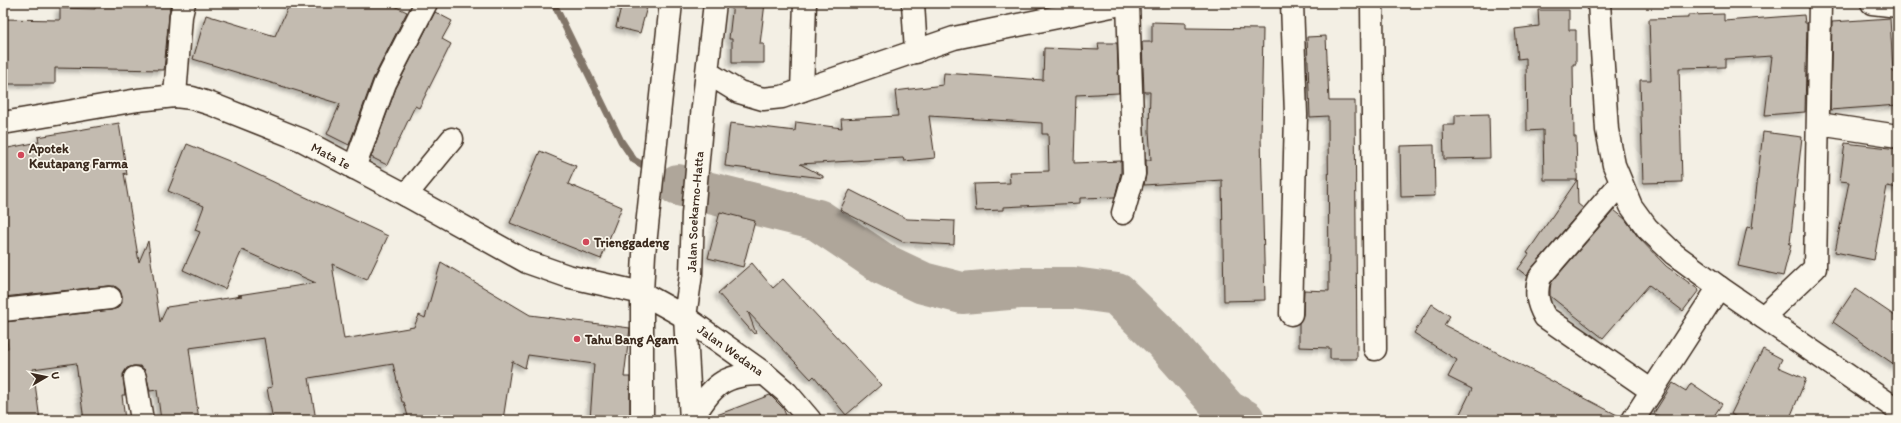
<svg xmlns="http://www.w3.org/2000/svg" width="1901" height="423" font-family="Itim,sans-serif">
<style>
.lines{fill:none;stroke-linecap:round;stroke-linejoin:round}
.stream{stroke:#817468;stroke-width:7}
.river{stroke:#afa69a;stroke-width:42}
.building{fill:#c3bbb0;stroke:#3b2a1e;filter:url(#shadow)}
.minor-casing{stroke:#3b2a1e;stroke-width:25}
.highway-casing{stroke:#3b2a1e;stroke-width:25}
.minor{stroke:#fbf7ec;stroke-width:22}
.highway{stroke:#fbf7ec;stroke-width:22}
.poi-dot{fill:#d1495b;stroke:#fbf7ec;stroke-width:1.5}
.labels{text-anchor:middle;stroke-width:3.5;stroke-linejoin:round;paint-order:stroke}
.poi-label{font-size:13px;font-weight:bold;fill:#3b2a1e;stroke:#fbf7ec;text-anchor:start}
.street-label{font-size:13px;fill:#3b2a1e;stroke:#fbf7ec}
</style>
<defs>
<filter id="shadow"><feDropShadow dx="-3.5" dy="3.5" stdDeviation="2" flood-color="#0004"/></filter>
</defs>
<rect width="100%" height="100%" fill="#f3efe4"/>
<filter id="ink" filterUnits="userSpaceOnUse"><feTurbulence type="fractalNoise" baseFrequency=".025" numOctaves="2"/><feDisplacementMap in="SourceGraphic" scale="8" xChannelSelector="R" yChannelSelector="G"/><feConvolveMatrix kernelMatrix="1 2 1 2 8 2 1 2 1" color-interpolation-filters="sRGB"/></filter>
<g filter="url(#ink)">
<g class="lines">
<path class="stream" d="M 550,3 L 555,6 L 621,141 L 634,160 L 678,185"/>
<path class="river" d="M 678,185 L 818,220 L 883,264 L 923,283 L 962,293 L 1020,288 L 1074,288 L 1117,294 L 1165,341 L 1227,411 L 1244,420"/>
</g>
<path class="building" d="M 96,3 L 171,3 L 169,15 L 164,70 L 55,68 L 55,84 L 3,84 L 3,19 L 60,20 L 60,8 L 95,9 Z
M 290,3 L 388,3 L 407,12 L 373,79 L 349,145 L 327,134 L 340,104 L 193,59 L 206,15 L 275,36 Z
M 622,3 L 648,3 L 640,33 L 616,27 Z
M 733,3 L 765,3 L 760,44 L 764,44 L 764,63 L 732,63 L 732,39 L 729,39 Z
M 1538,10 L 1569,10 L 1569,30 L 1576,30 L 1576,64 L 1573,64 L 1574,137 L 1576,137 L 1578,204 L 1583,208 L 1531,269 L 1527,276 L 1518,269 L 1529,254 L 1527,253 L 1577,180 L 1544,180 L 1543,130 L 1527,131 L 1526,58 L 1518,59 L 1515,29 L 1539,26 Z
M 435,12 L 452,21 L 442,39 L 451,44 L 419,108 L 415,106 L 387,165 L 371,157 L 396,88 Z
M 1724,14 L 1724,21 L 1804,15 L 1805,23 L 1807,23 L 1805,112 L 1765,115 L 1772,56 L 1725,59 L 1725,67 L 1679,68 L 1682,182 L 1643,183 L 1640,80 L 1651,80 L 1649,19 L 1688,18 L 1688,15 Z
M 1890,18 L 1893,72 L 1896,72 L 1898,105 L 1830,110 L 1832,22 Z
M 1152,22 L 1186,23 L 1186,28 L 1263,29 L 1261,137 L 1265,300 L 1224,301 L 1222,180 L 1144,185 L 1146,174 L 1146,160 L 1151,160 L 1149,131 L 1150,92 L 1144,92 L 1142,42 L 1152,42 Z
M 1326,36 L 1329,101 L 1355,101 L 1357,359 L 1330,359 L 1330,348 L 1299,347 L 1299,323 L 1303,315 L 1304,290 L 1329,291 L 1328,116 L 1310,117 L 1307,37 Z
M 1098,43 L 1117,43 L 1119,93 L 1076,95 L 1074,163 L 1121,161 L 1121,172 L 1115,197 L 1080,198 L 1080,203 L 1003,207 L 1003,210 L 976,211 L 974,184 L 1010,183 L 1009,172 L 1049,171 L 1048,134 L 1042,134 L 1042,123 L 929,116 L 935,158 L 904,161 L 903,158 L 800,164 L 823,176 L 823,178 L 725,166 L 730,123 L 795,131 L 796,122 L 842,128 L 841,119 L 898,116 L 895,91 L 943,85 L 944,73 L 1043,80 L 1044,48 L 1099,50 Z
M 1489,114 L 1490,158 L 1444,159 L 1443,125 L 1455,125 L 1455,115 Z
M 119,123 L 127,175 L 124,173 L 139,262 L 148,241 L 160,322 L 167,307 L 242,296 L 238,295 L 316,283 L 242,250 L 225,289 L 183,270 L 200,232 L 195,230 L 204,206 L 168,191 L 187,144 L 229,161 L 388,236 L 367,280 L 332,264 L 344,339 L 414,327 L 419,315 L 425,318 L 441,262 L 530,315 L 630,328 L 624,377 L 630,377 L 630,420 L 590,420 L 594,364 L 528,355 L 525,368 L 512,361 L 503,420 L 409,420 L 404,402 L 402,402 L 393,364 L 309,378 L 316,420 L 273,420 L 267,388 L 272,387 L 264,338 L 189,348 L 199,420 L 161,420 L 157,390 L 150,391 L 145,370 L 140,366 L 133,366 L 127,368 L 123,374 L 125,395 L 122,395 L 125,420 L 84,420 L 76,363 L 33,369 L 40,420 L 7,420 L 3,394 L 3,349 L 8,348 L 5,322 L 111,310 L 118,308 L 122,303 L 122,297 L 120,290 L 115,286 L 109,286 L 3,297 L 3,149 L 39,142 L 38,137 Z
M 1763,132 L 1802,137 L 1790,243 L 1788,243 L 1791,245 L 1783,276 L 1738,266 L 1747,227 L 1752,228 Z
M 1845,143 L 1898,149 L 1898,188 L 1887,186 L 1874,260 L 1835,252 L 1849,182 L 1840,181 Z
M 1434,145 L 1435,196 L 1401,197 L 1400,146 Z
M 540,151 L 576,166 L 568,184 L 622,207 L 601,259 L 510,223 Z
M 850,190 L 907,219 L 955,221 L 954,245 L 903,242 L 840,210 Z
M 1614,210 L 1625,219 L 1638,237 L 1666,266 L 1699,290 L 1683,311 L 1649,285 L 1603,338 L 1550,296 L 1550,289 L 1551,283 Z
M 720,212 L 755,221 L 743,267 L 708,258 Z
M 752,263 L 773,288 L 783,279 L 881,385 L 846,415 L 814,376 L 811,379 L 748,312 L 756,333 L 754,334 L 718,293 Z
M 1855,289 L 1898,318 L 1898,367 L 1833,322 Z
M 1432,304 L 1450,316 L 1444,325 L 1621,417 L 1621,420 L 1457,420 L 1472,389 L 1448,377 L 1457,360 L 1414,333 Z
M 1763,349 L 1782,359 L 1778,367 L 1806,379 L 1789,420 L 1742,420 L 1731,414 Z
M 1673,383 L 1686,391 L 1691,383 L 1722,404 L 1711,420 L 1665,420 L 1654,413 Z
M 770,395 L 783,408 L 788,420 L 710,420 L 709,418 Z"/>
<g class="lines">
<defs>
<g id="minor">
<path d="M 913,3 L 916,52"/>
<path d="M 1372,3 L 1375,349"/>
<path d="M 1599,3 L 1607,130 L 1614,165 L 1631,206 L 1647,228 L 1674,254 L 1719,287 L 1898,410"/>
<path d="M 1872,3 L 1898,6"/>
<path d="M 708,73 L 739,92 L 763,99 L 782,97 L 954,38 L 1126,3"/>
<path d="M 802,90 L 805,3"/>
<path d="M 175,96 L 181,16 L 184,3"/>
<path id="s1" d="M 3,123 L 138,100 L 175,96 L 192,98 L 211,104 L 302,140 L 406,195 L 527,262 L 567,276 L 642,293 L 685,317 L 765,374 L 787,393 L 810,420"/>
<path d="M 1819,124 L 1898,136"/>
<path d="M 354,168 L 385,83 L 426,3"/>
<path d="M 1620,184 L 1540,277 C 1535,292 1537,303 1545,317 L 1652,391"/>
<path d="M 406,195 L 452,139"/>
<path d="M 1123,213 L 1134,174 L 1128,3"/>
<path d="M 3,310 L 110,298"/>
<path d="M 1291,314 L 1296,115 L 1292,3"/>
<path d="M 1763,317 L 1815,268 L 1820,3"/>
<path d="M 135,378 L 142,420"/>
<path d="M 1633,420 L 1719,287"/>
</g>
<g id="highway">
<path d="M 642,420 L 642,293 L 644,254 L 671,3"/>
<path id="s2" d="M 691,420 L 685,317 L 691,274 L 693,214 L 702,115 L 715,3"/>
<path d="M 691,420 C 713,386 722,373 765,374"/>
</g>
</defs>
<use href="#minor" class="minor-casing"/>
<use href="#highway" class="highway-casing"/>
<use href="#minor" class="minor"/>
<use href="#highway" class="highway"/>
</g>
</g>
<g class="poi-dot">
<circle cx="21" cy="155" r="4"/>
<circle cx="586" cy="242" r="4"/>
<circle cx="577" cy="339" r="4"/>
</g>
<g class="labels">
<g class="poi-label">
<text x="29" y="153">Apotek<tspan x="29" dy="15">Keutapang Farma</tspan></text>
<text x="594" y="247">Trienggadeng</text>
<text x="585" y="344">Tahu Bang Agam</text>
</g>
<g class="street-label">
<text dy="5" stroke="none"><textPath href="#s1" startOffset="342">Mata Ie</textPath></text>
<text dy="5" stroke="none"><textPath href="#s2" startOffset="209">Jalan Soekarno-Hatta</textPath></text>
<text dy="5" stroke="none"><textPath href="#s1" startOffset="790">Jalan Wedana</textPath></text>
</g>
</g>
<rect width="1901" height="423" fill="none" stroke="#fbf7ec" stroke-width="16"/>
<rect x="8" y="8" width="1885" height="407" fill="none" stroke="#3b2a1e" stroke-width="1.5" filter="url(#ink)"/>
<g transform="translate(46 377) rotate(81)" stroke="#fbf7ec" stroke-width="3" paint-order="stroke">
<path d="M0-3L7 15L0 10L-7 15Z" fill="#3b2a1e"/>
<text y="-6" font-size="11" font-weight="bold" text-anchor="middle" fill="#3b2a1e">U</text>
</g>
</svg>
